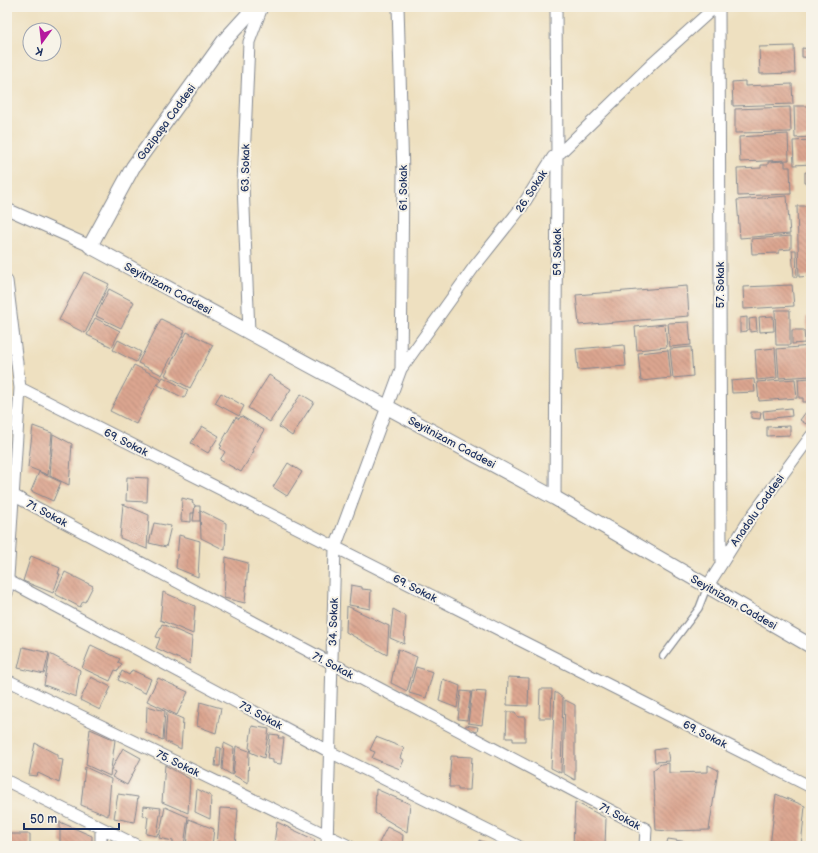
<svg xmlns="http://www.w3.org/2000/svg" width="818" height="853" font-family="'Balsamiq Sans',sans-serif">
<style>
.building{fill:url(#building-back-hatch)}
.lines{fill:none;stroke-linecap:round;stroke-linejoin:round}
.service-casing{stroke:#84888f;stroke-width:8}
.minor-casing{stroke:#84888f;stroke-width:13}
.tertiary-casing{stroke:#84888f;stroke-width:16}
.service{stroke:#fff;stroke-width:5.5}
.minor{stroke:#fff;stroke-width:11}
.tertiary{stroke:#fff;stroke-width:14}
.labels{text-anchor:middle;stroke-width:4;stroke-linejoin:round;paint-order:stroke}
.street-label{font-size:11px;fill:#1b2f5e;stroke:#f7f3e8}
</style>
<defs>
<pattern id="building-back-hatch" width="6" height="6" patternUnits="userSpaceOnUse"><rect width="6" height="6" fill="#dca690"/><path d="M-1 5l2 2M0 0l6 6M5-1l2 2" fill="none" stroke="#b28879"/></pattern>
</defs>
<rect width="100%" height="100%" fill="#f7f3e8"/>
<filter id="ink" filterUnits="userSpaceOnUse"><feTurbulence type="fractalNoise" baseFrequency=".025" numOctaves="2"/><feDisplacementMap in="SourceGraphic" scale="8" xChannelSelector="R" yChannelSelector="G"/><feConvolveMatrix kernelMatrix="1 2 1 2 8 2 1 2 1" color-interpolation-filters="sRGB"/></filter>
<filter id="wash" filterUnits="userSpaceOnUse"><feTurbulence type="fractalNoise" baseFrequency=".012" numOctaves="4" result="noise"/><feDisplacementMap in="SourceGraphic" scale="16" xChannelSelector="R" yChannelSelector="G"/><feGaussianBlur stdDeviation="0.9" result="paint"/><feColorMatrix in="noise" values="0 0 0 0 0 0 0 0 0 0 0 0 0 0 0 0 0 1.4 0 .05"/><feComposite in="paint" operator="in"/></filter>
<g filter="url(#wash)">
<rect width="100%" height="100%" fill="#eee0c0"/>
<g id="blocks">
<path class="building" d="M 794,46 L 795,73 L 760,74 L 759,47 Z
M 802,48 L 811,49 L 811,58 L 802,57 Z
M 745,81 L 745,86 L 792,84 L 793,104 L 733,106 L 732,82 Z
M 794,106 L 811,106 L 811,137 L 795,138 Z
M 790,107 L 791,132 L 735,133 L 735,109 Z
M 788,134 L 789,160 L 740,162 L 739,137 Z
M 811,140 L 811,164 L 794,165 L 793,141 Z
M 785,161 L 785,167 L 790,167 L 791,194 L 738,196 L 737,169 L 761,168 L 761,165 L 768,165 L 768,162 Z
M 809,168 L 811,168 L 811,183 L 805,183 L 805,172 L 810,173 Z
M 787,196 L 790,234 L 740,238 L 737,200 Z
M 797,206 L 811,206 L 811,276 L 799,277 Z
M 791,236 L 791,249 L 779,250 L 779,253 L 752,254 L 751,239 Z
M 792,250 L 796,250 L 797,277 L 794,277 Z
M 84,272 L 109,284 L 85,333 L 59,320 Z
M 792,285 L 794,306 L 744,309 L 743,287 Z
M 687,286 L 689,316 L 579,325 L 576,295 Z
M 109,289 L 134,302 L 121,328 L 96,316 Z
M 775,310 L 790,310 L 790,345 L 776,345 Z
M 773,316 L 774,331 L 760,332 L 759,317 Z
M 747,317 L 747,331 L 740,332 L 740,318 Z
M 806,317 L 811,317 L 811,342 L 808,342 Z
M 95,318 L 120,331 L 112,347 L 87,335 Z
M 756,318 L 757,331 L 750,332 L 749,319 Z
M 161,319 L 185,331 L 162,375 L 138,363 Z
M 689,322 L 691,345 L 670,347 L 668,323 Z
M 665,324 L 667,347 L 637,350 L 635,327 Z
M 792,330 L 804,330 L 805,343 L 792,344 Z
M 187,332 L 213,345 L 190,388 L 165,375 Z
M 118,340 L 141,352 L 136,362 L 113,350 Z
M 624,345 L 626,366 L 578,370 L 576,349 Z
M 811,346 L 811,376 L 779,378 L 777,349 Z
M 691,347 L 693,376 L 673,378 L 670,349 Z
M 775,348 L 777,378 L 757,380 L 755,350 Z
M 668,350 L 671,378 L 641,381 L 638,353 Z
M 134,365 L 160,378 L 136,424 L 110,411 Z
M 269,375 L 291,389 L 270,422 L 248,408 Z
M 163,377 L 188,390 L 184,398 L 158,385 Z
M 811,378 L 811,402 L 803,402 L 803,398 L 799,398 L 798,379 Z
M 754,379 L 755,392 L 732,393 L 731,381 Z
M 795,379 L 797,398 L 759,401 L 757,382 Z
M 221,393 L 244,406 L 239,416 L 215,403 Z
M 301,394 L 314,402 L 292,436 L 279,427 Z
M 791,408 L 792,416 L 764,419 L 763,411 Z
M 751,412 L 761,412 L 760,419 L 751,418 Z
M 806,412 L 811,416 L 806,424 L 800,420 Z
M 241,416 L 264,430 L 252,450 L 254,451 L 241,472 L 220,460 L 225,452 L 220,448 L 222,446 L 220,445 L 236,417 L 239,419 Z
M 33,426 L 52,433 L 48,475 L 28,467 Z
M 202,426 L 219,436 L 208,453 L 191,443 Z
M 790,426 L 790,435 L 767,436 L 767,427 Z
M 53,434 L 72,444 L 69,485 L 50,476 Z
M 288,463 L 302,472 L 287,496 L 273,487 Z
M 39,472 L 61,482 L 53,501 L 31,491 Z
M 127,477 L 148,478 L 147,502 L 126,501 Z
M 182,498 L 193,501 L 192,503 L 195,505 L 194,513 L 191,513 L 191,522 L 181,521 Z
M 123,504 L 149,515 L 147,549 L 120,538 Z
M 195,506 L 200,506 L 200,521 L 193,521 Z
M 200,510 L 226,523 L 225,550 L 201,538 Z
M 154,523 L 171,526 L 166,547 L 149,543 Z
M 179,535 L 200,541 L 198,577 L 176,568 Z
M 31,556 L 60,568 L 58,574 L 60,574 L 53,593 L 23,581 Z
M 226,557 L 248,563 L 245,603 L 224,598 Z
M 65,572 L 93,586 L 85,602 L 83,601 L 80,607 L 55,594 Z
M 351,585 L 362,587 L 362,589 L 371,590 L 370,609 L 349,605 Z
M 163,592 L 195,606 L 193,634 L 160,620 Z
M 347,606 L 389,626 L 387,655 L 346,632 Z
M 393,609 L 406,616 L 404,644 L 390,638 Z
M 162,624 L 192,637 L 190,664 L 156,648 L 160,638 L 156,637 Z
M 91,645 L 120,659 L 118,662 L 122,664 L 118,671 L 115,670 L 110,681 L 82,668 Z
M 23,647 L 49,653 L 44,674 L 18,668 Z
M 398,649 L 417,657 L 407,691 L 391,683 Z
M 50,654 L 80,670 L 76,697 L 44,685 Z
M 416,667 L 433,672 L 426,698 L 409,693 Z
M 132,670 L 151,679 L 145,693 L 118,680 L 122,671 L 129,675 Z
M 91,677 L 111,687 L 100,710 L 80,700 Z
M 508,677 L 529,678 L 528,706 L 507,705 Z
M 158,678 L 188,692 L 177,715 L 147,701 Z
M 443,679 L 460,686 L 457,708 L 439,701 Z
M 540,689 L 552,689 L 551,718 L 539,718 Z
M 461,691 L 471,692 L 467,720 L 458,719 Z
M 472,691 L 486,692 L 482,725 L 468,723 Z
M 555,692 L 563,698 L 561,773 L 551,768 Z
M 565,700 L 575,705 L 575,780 L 563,773 Z
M 200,702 L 221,708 L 216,733 L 197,726 Z
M 147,706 L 165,711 L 163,740 L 146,733 Z
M 167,712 L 183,719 L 181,749 L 165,741 Z
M 507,712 L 515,712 L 518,717 L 525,717 L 525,741 L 513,741 L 513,738 L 506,738 Z
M 466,725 L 478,727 L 477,732 L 465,730 Z
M 252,726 L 269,729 L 264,758 L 250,752 L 251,749 L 249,748 Z
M 90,729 L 115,740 L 110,776 L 86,765 Z
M 270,734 L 279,735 L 278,738 L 284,738 L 281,764 L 273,763 L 273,760 L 267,759 Z
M 376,737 L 404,748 L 400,758 L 404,760 L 400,769 L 372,758 L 375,752 L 370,750 Z
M 35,743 L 58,755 L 58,759 L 63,760 L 59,783 L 38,773 L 37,776 L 29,775 Z
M 224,743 L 234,748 L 232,775 L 222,769 Z
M 236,746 L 249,751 L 248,783 L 233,775 Z
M 217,747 L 221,748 L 220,766 L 215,766 Z
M 123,748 L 141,758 L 127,785 L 112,777 L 115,772 L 111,770 Z
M 667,748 L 669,761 L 655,762 L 654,750 Z
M 451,756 L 472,757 L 470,790 L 458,790 L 458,787 L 449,787 Z
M 669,763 L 669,773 L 708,772 L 708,765 L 718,770 L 709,830 L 668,831 L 656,830 L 653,770 L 661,764 Z
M 165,765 L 190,779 L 188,813 L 162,802 Z
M 85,767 L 111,779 L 108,816 L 81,805 Z
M 197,789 L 211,796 L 210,819 L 195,812 Z
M 376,789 L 410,804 L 407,832 L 375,813 Z
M 118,794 L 138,797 L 134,822 L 114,818 Z
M 776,794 L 805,806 L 801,846 L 770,846 Z
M 575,802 L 606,818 L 605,846 L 573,846 Z
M 144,806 L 161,808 L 157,836 L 146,834 L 148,817 L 143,816 Z
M 165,807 L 188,817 L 184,846 L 173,844 L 173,841 L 159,838 Z
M 220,808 L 238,809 L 235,846 L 217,846 Z
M 189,819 L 214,829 L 212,846 L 186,846 Z
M 60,822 L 92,836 L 92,846 L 66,846 L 60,843 Z
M 277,822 L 315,840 L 314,846 L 278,846 L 274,844 Z
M 387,827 L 403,835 L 402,846 L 385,846 L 379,843 Z
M 7,834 L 30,834 L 30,846 L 7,846 Z
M 668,839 L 708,845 L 708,846 L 666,846 Z
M 479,840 L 492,846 L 479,846 Z"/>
</g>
</g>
<g filter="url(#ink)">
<use href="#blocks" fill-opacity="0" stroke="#84888f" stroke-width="1"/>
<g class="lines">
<defs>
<path id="service" d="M 663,656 L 699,608 L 707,587"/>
<path id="minor" d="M 398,7 L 403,174 L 401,369
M 719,7 L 721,563
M 7,209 L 90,246
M 7,281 L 20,388 L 7,593
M 249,332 L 243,184 L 249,42 L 262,7
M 20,388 L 811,787
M 7,492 L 646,829 L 645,846
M 555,498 L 557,156 L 556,7
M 7,580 L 330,752 L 518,846
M 707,587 L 751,517 L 811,436
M 7,680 L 349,846
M 7,781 L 138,846
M 101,846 L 101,828
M 327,846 L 335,548 L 401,369 L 474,267 L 521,208 L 553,157 L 561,152 L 653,63 L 715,7"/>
<path id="tertiary" d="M 255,7 L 224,41 L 133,167 L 90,246 L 555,498 L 811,646"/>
</defs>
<use href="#service" class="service-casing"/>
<use href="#minor" class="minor-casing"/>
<use href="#tertiary" class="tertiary-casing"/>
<use href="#service" class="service"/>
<use href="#minor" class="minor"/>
<use href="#tertiary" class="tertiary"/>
</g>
</g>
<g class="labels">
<g class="street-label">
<text transform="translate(166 122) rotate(-54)" y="4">Gazipaşa Caddesi</text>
<text transform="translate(245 168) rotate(-89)" y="4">63. Sokak</text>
<text transform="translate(403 188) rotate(-90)" y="4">61. Sokak</text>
<text transform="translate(531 191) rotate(-57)" y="4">26. Sokak</text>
<text transform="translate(557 252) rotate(-90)" y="4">59. Sokak</text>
<text transform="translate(720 285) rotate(-90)" y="4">57. Sokak</text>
<text transform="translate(168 288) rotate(28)" y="4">Seyitnizam Caddesi</text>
<text transform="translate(126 442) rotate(27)" y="4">69. Sokak</text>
<text transform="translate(452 442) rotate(28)" y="4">Seyitnizam Caddesi</text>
<text transform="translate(757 510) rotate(-55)" y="4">Anadolu Caddesi</text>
<text transform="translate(47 513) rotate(28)" y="4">71. Sokak</text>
<text transform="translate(415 588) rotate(27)" y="4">69. Sokak</text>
<text transform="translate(734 602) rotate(30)" y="4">Seyitnizam Caddesi</text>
<text transform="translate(333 622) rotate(-88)" y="4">34. Sokak</text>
<text transform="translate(333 665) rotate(28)" y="4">71. Sokak</text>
<text transform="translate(261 715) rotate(28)" y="4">73. Sokak</text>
<text transform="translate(705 734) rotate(27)" y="4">69. Sokak</text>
<text transform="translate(178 763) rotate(26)" y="4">75. Sokak</text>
<text transform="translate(620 816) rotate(28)" y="4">71. Sokak</text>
</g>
</g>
<rect width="818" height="853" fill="none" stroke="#f7f3e8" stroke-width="24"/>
<g transform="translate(42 42) rotate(195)"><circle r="19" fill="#f7f3e8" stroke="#9fa5b1"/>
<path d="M0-3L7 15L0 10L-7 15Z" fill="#b5179e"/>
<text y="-6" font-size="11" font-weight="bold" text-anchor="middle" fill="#1b2f5e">K</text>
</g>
<path d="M24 823v6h95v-6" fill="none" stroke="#1b2f5e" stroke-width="2"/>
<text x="30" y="823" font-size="12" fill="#1b2f5e" stroke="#f7f3e8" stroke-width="3" paint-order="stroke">50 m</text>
</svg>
